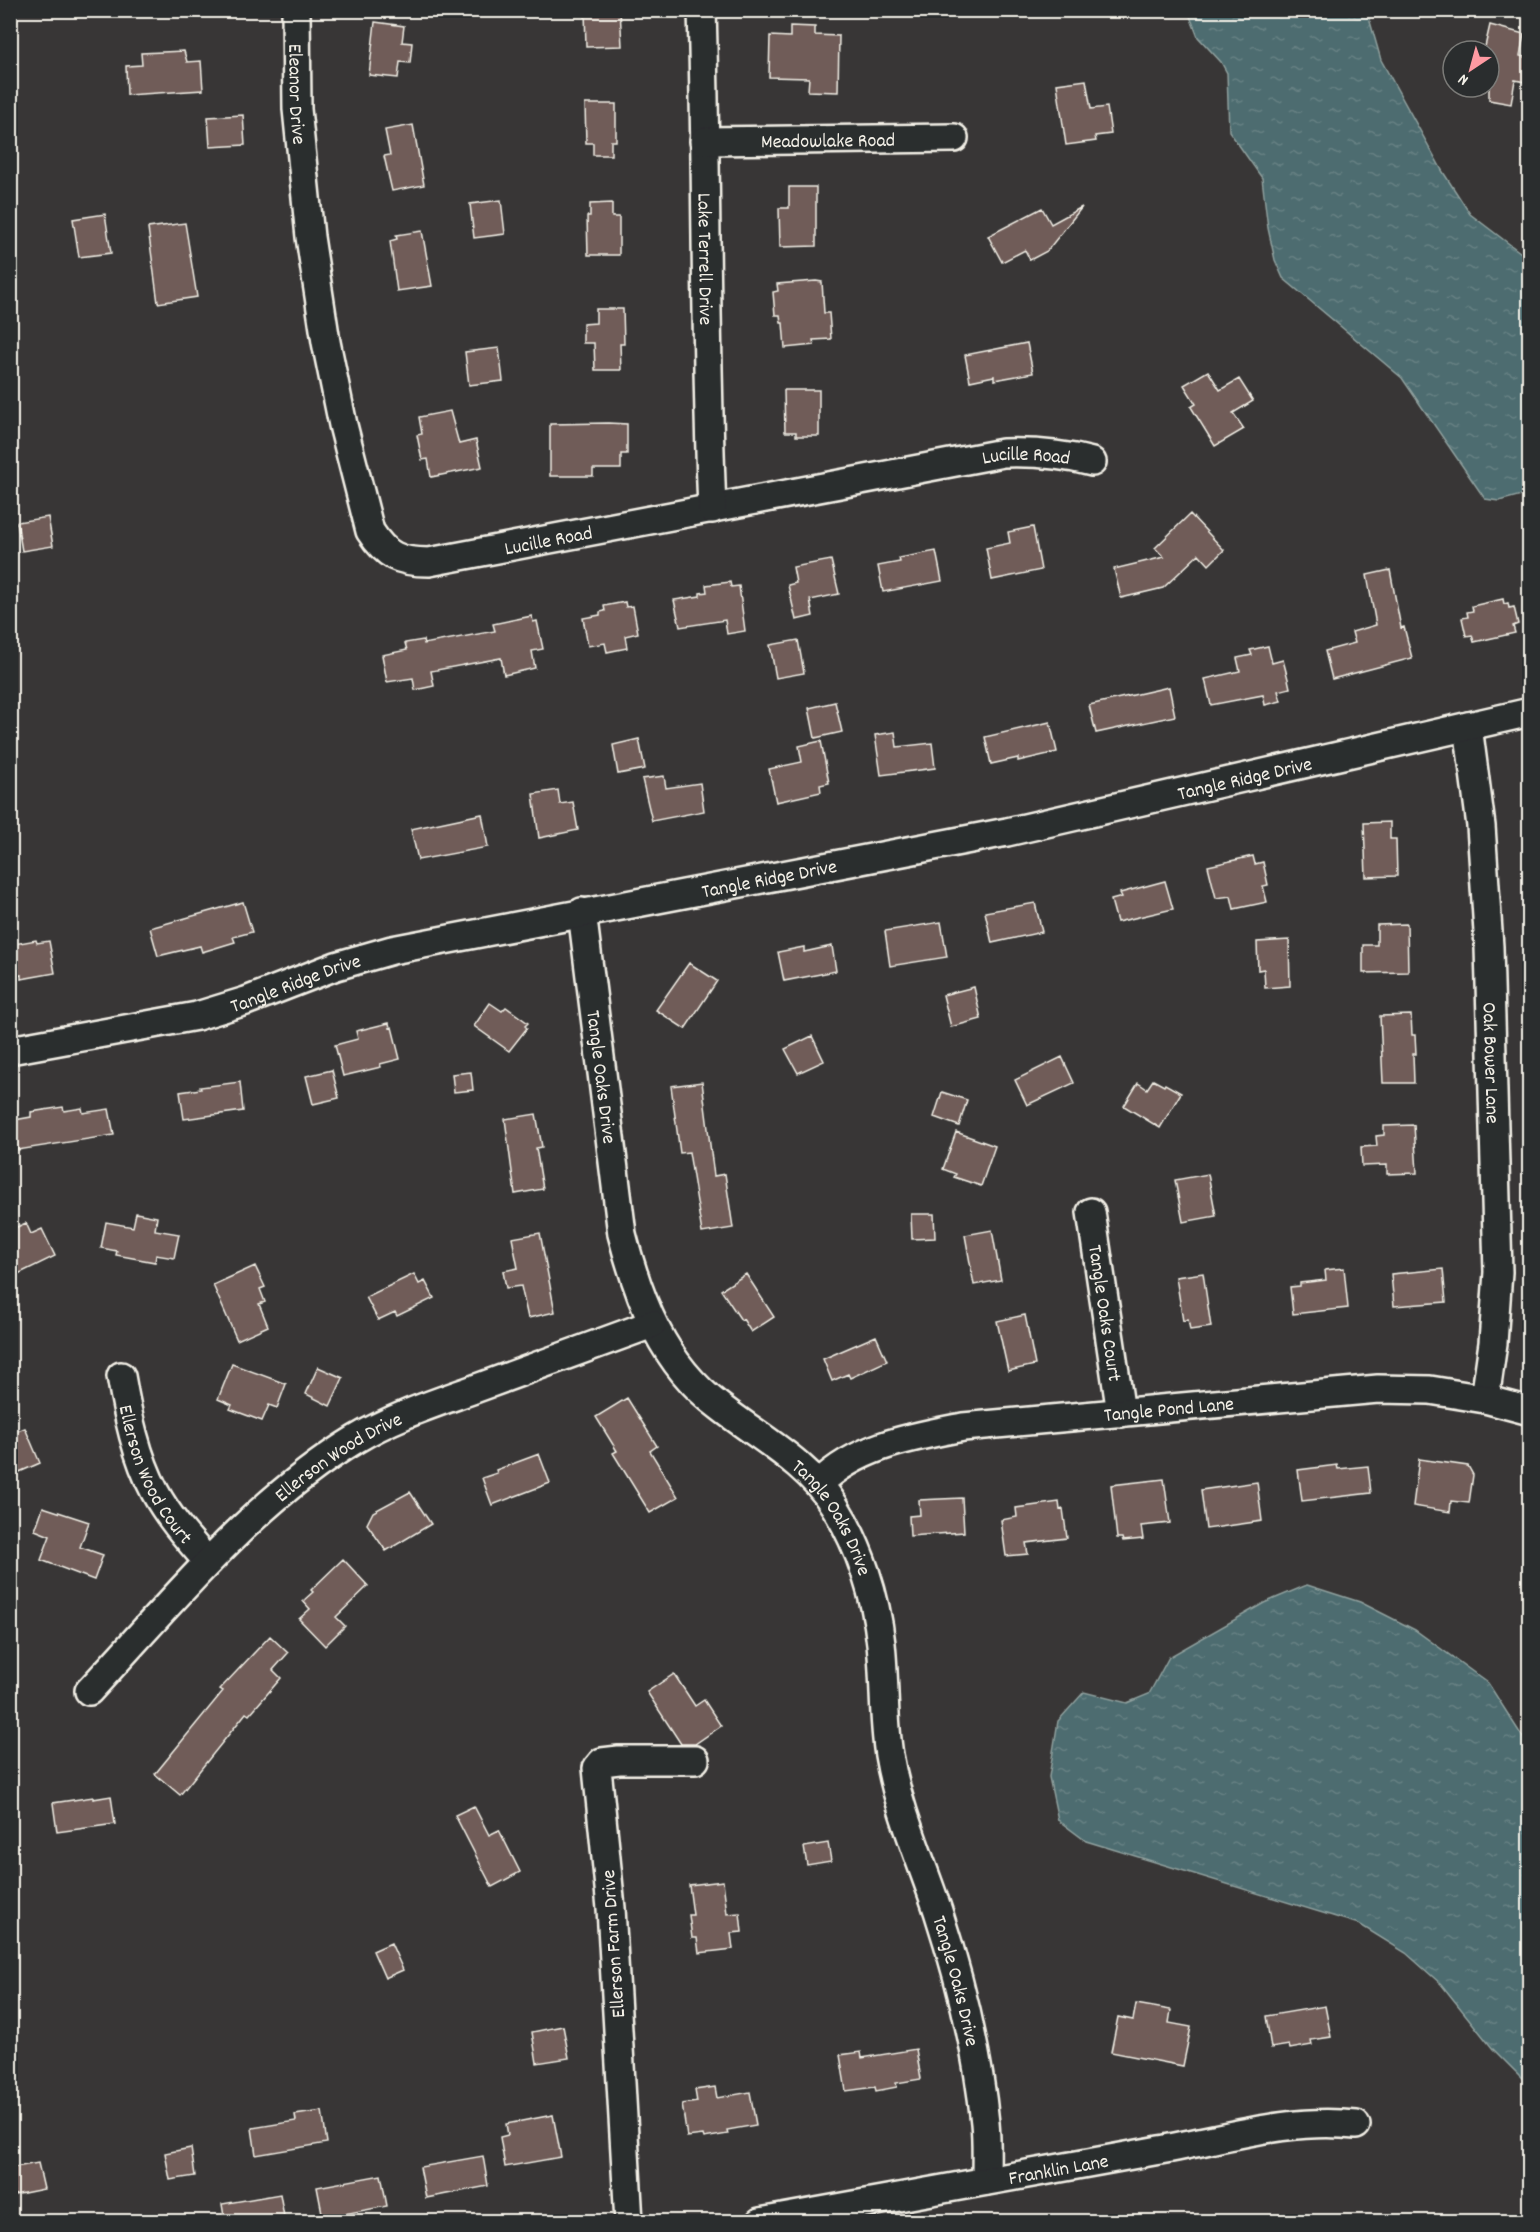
<svg xmlns="http://www.w3.org/2000/svg" width="1540" height="2232" font-family="Dekko,sans-serif">
<style>
.water{fill:url(#water-ripples);stroke:#90a19f;stroke-width:1.5}
.building{fill:#6f5c58;stroke:#f4f1e8;stroke-width:1.5}
.lines{fill:none;stroke-linecap:round;stroke-linejoin:round}
.minor-casing{stroke:#f4f1e8;stroke-width:32}
.minor{stroke:#2a2d2e;stroke-width:27}
.labels{text-anchor:middle;stroke-width:4.5;stroke-linejoin:round;paint-order:stroke}
.street-label{font-size:20px;fill:#f4f1e8;stroke:#2a2d2e}
</style>
<defs>
<pattern id="water-ripples" width="26" height="14" patternUnits="userSpaceOnUse" patternTransform="scale(1.5)"><rect width="26" height="14" fill="#4d6c6f"/><path d="M2 4q2-2 4 0t4 0M15 11q2-2 4 0t4 0" fill="none" stroke="#678184"/></pattern>
</defs>
<rect width="100%" height="100%" fill="#383636"/>
<filter id="ink" filterUnits="userSpaceOnUse"><feTurbulence type="fractalNoise" baseFrequency=".0167" numOctaves="2"/><feDisplacementMap in="SourceGraphic" scale="12" xChannelSelector="R" yChannelSelector="G"/><feConvolveMatrix kernelMatrix="1 2 1 2 8 2 1 2 1" color-interpolation-filters="sRGB"/></filter>
<g filter="url(#ink)">
<path class="water" d="M 1188,11 L 1367,11 L 1381,60 L 1443,172 L 1470,214 L 1529,259 L 1529,493 L 1499,501 L 1485,499 L 1402,378 L 1283,278 L 1275,260 L 1268,228 L 1262,178 L 1229,131 L 1227,73 L 1221,62 L 1198,37 Z
M 1307,1585 L 1360,1602 L 1415,1630 L 1488,1683 L 1529,1747 L 1529,2082 L 1525,2081 L 1493,2049 L 1441,1984 L 1406,1953 L 1359,1924 L 1086,1841 L 1058,1820 L 1049,1777 L 1058,1721 L 1084,1692 L 1127,1703 L 1149,1694 L 1169,1657 L 1264,1603 Z"/>
<path class="building" d="M 585,10 L 620,10 L 622,46 L 586,47 Z
M 375,22 L 404,26 L 402,42 L 412,43 L 410,63 L 400,62 L 398,78 L 369,75 Z
M 1490,25 L 1524,34 L 1520,56 L 1529,58 L 1525,82 L 1515,80 L 1511,104 L 1489,100 L 1489,51 L 1484,51 Z
M 790,26 L 815,27 L 815,35 L 839,36 L 838,92 L 808,91 L 809,78 L 769,77 L 770,36 L 790,37 Z
M 184,51 L 187,62 L 201,61 L 203,90 L 127,95 L 126,66 L 142,65 L 141,53 Z
M 1086,80 L 1091,109 L 1107,107 L 1111,134 L 1095,136 L 1096,141 L 1066,145 L 1057,84 Z
M 585,104 L 616,104 L 616,141 L 611,141 L 611,155 L 593,155 L 593,143 L 586,143 Z
M 243,115 L 245,145 L 210,147 L 208,117 Z
M 413,125 L 424,185 L 392,191 L 384,156 L 390,155 L 385,130 Z
M 789,187 L 816,187 L 816,246 L 780,247 L 779,208 L 789,208 Z
M 501,200 L 505,234 L 474,238 L 470,204 Z
M 612,203 L 612,217 L 619,217 L 619,255 L 588,255 L 587,216 L 590,216 L 590,204 Z
M 1082,207 L 1047,251 L 1030,260 L 1025,250 L 1002,262 L 988,236 L 1042,208 L 1051,224 Z
M 105,214 L 111,253 L 79,257 L 73,219 Z
M 185,223 L 197,297 L 158,303 L 148,228 Z
M 422,231 L 432,286 L 397,291 L 390,241 L 397,239 L 396,235 Z
M 816,281 L 822,282 L 824,313 L 829,313 L 831,339 L 813,340 L 814,345 L 785,348 L 783,323 L 781,323 L 780,315 L 775,315 L 773,292 L 778,291 L 777,284 Z
M 596,309 L 623,309 L 624,344 L 620,344 L 621,370 L 595,370 L 594,343 L 583,343 L 583,324 L 596,323 Z
M 1027,343 L 1033,373 L 994,380 L 994,376 L 970,381 L 965,355 Z
M 499,348 L 503,381 L 469,385 L 465,352 Z
M 1208,371 L 1220,390 L 1239,379 L 1253,401 L 1233,413 L 1244,429 L 1215,446 L 1191,407 L 1196,404 L 1184,385 Z
M 784,390 L 819,390 L 819,436 L 796,436 L 796,432 L 785,432 Z
M 450,411 L 459,444 L 476,440 L 482,467 L 431,477 L 428,459 L 422,460 L 417,435 L 422,434 L 419,417 Z
M 608,423 L 627,424 L 627,454 L 621,454 L 621,469 L 593,469 L 593,476 L 550,476 L 550,424 Z
M 1190,514 L 1224,550 L 1209,565 L 1199,554 L 1163,588 L 1121,598 L 1114,569 L 1164,557 L 1155,548 Z
M 48,517 L 53,546 L 22,551 L 17,522 Z
M 1033,527 L 1041,570 L 992,580 L 986,548 L 1010,543 L 1008,532 Z
M 936,551 L 942,581 L 883,592 L 878,566 L 900,562 L 899,558 Z
M 831,560 L 839,594 L 810,600 L 813,616 L 796,620 L 788,585 L 796,583 L 793,567 Z
M 1390,570 L 1401,628 L 1404,627 L 1412,658 L 1332,679 L 1325,651 L 1355,643 L 1352,632 L 1376,625 L 1367,575 Z
M 730,582 L 731,587 L 739,586 L 745,631 L 727,634 L 725,620 L 680,627 L 674,600 L 700,596 L 700,593 L 707,592 L 706,585 Z
M 1503,599 L 1504,604 L 1508,603 L 1509,608 L 1514,607 L 1518,624 L 1513,626 L 1515,633 L 1474,642 L 1472,635 L 1466,636 L 1462,618 L 1468,617 L 1467,612 L 1473,611 L 1472,606 Z
M 625,602 L 626,607 L 633,606 L 638,633 L 625,636 L 627,648 L 607,652 L 605,643 L 588,646 L 583,618 L 600,615 L 600,612 L 605,611 L 604,606 Z
M 532,616 L 533,622 L 537,621 L 543,649 L 532,651 L 535,668 L 504,675 L 501,658 L 431,671 L 434,686 L 415,690 L 413,678 L 387,682 L 382,655 L 407,650 L 405,643 L 423,640 L 424,644 L 495,631 L 493,624 Z
M 798,640 L 804,673 L 776,678 L 770,645 Z
M 1268,646 L 1272,663 L 1283,660 L 1288,679 L 1290,688 L 1278,691 L 1281,701 L 1265,705 L 1263,695 L 1211,705 L 1205,679 L 1240,671 L 1237,658 L 1252,655 L 1250,650 Z
M 1169,687 L 1175,716 L 1096,733 L 1089,705 Z
M 835,702 L 842,732 L 815,738 L 809,708 Z
M 1050,722 L 1057,752 L 1018,761 L 1018,758 L 991,764 L 985,737 Z
M 895,732 L 897,747 L 932,743 L 935,768 L 881,775 L 875,735 Z
M 639,739 L 645,769 L 618,774 L 613,745 Z
M 821,741 L 829,783 L 820,785 L 821,792 L 776,802 L 769,769 L 802,762 L 799,746 Z
M 664,776 L 666,788 L 700,783 L 704,811 L 652,821 L 642,779 Z
M 558,790 L 560,804 L 573,802 L 578,830 L 539,838 L 533,794 Z
M 482,814 L 488,847 L 418,860 L 411,829 Z
M 1390,822 L 1390,839 L 1396,839 L 1397,876 L 1366,877 L 1364,823 Z
M 1253,856 L 1255,864 L 1263,862 L 1268,885 L 1263,886 L 1267,902 L 1234,909 L 1231,896 L 1216,898 L 1208,866 Z
M 1165,881 L 1173,909 L 1117,922 L 1111,900 L 1122,897 L 1120,893 Z
M 243,902 L 252,932 L 233,937 L 235,942 L 202,952 L 200,946 L 158,956 L 150,928 Z
M 1035,903 L 1042,932 L 992,943 L 985,912 Z
M 941,922 L 947,957 L 890,966 L 885,931 Z
M 1407,924 L 1408,972 L 1363,973 L 1363,945 L 1377,945 L 1377,925 Z
M 36,940 L 37,943 L 49,941 L 55,973 L 21,979 L 21,975 L 10,977 L 10,950 L 15,949 L 14,944 Z
M 1289,940 L 1290,986 L 1265,988 L 1264,969 L 1258,970 L 1257,942 Z
M 832,946 L 836,971 L 784,981 L 778,952 L 804,947 L 804,952 Z
M 689,963 L 717,981 L 685,1029 L 656,1010 Z
M 974,987 L 981,1019 L 951,1027 L 943,995 Z
M 490,1003 L 502,1011 L 506,1007 L 528,1023 L 525,1026 L 527,1028 L 509,1051 L 474,1026 Z
M 1411,1015 L 1412,1035 L 1415,1035 L 1416,1054 L 1413,1054 L 1414,1083 L 1383,1083 L 1380,1016 Z
M 389,1023 L 390,1028 L 392,1027 L 400,1059 L 380,1064 L 381,1067 L 343,1076 L 335,1045 L 358,1039 L 356,1031 Z
M 812,1036 L 824,1061 L 798,1073 L 785,1049 Z
M 1062,1057 L 1074,1083 L 1027,1105 L 1015,1080 Z
M 332,1070 L 339,1098 L 313,1104 L 306,1076 Z
M 471,1072 L 473,1090 L 454,1092 L 452,1074 Z
M 1153,1080 L 1164,1086 L 1165,1084 L 1181,1093 L 1160,1128 L 1124,1106 L 1138,1083 L 1147,1089 Z
M 240,1082 L 243,1111 L 184,1119 L 180,1092 L 201,1089 L 200,1087 Z
M 702,1082 L 714,1176 L 725,1174 L 733,1228 L 702,1233 L 689,1152 L 680,1153 L 671,1086 Z
M 942,1092 L 967,1100 L 959,1126 L 934,1117 Z
M 63,1107 L 64,1111 L 82,1108 L 83,1113 L 109,1109 L 114,1135 L 18,1150 L 14,1120 L 31,1117 L 31,1112 Z
M 536,1114 L 542,1147 L 536,1148 L 543,1189 L 515,1194 L 505,1119 Z
M 1414,1125 L 1417,1173 L 1387,1174 L 1387,1165 L 1362,1166 L 1361,1147 L 1377,1146 L 1376,1136 L 1384,1135 L 1384,1126 Z
M 956,1132 L 995,1146 L 981,1186 L 954,1177 L 956,1174 L 943,1169 Z
M 1208,1174 L 1216,1216 L 1183,1222 L 1175,1180 Z
M 136,1213 L 157,1217 L 155,1230 L 179,1234 L 174,1258 L 156,1255 L 155,1262 L 116,1255 L 117,1251 L 101,1248 L 106,1222 L 133,1227 Z
M 911,1214 L 934,1214 L 935,1238 L 912,1239 Z
M 26,1223 L 31,1234 L 42,1229 L 55,1256 L 16,1275 L 10,1264 L 10,1230 Z
M 992,1230 L 1001,1280 L 974,1285 L 965,1235 Z
M 540,1233 L 555,1312 L 528,1318 L 521,1286 L 506,1288 L 503,1271 L 518,1268 L 512,1238 Z
M 255,1266 L 265,1287 L 260,1289 L 265,1302 L 259,1304 L 268,1326 L 237,1340 L 213,1285 Z
M 1344,1268 L 1348,1308 L 1293,1314 L 1290,1287 L 1300,1286 L 1300,1283 L 1326,1280 L 1325,1270 Z
M 1443,1269 L 1446,1302 L 1394,1306 L 1391,1274 Z
M 1203,1273 L 1211,1327 L 1190,1330 L 1188,1319 L 1183,1321 L 1176,1277 Z
M 414,1274 L 419,1284 L 425,1281 L 434,1298 L 397,1316 L 395,1312 L 378,1320 L 366,1297 Z
M 746,1274 L 774,1317 L 751,1332 L 743,1319 L 741,1320 L 721,1290 Z
M 1025,1315 L 1035,1365 L 1008,1371 L 997,1321 Z
M 876,1336 L 887,1361 L 850,1378 L 848,1374 L 832,1381 L 823,1359 Z
M 232,1364 L 286,1384 L 277,1408 L 269,1405 L 262,1421 L 230,1409 L 232,1405 L 218,1399 Z
M 318,1367 L 343,1378 L 330,1406 L 306,1394 Z
M 627,1398 L 657,1446 L 650,1451 L 678,1497 L 650,1513 L 613,1453 L 617,1451 L 596,1417 Z
M 25,1428 L 40,1463 L 10,1476 L 10,1434 Z
M 539,1454 L 550,1483 L 492,1505 L 482,1478 L 497,1473 L 496,1470 Z
M 1419,1459 L 1468,1466 L 1473,1475 L 1469,1503 L 1451,1501 L 1450,1512 L 1413,1506 Z
M 1337,1465 L 1338,1469 L 1368,1466 L 1371,1493 L 1302,1501 L 1298,1470 Z
M 1164,1479 L 1170,1523 L 1141,1526 L 1143,1539 L 1123,1541 L 1122,1538 L 1117,1538 L 1111,1485 Z
M 1257,1482 L 1262,1521 L 1206,1529 L 1201,1490 Z
M 410,1492 L 431,1524 L 386,1551 L 367,1524 L 373,1512 Z
M 962,1498 L 964,1532 L 910,1536 L 909,1516 L 920,1515 L 919,1500 Z
M 1059,1502 L 1060,1510 L 1063,1509 L 1067,1538 L 1026,1543 L 1028,1554 L 1006,1556 L 1001,1520 L 1017,1517 L 1016,1508 Z
M 43,1507 L 89,1522 L 80,1547 L 103,1555 L 94,1580 L 41,1560 L 50,1536 L 35,1530 Z
M 343,1559 L 368,1586 L 336,1617 L 345,1626 L 325,1646 L 299,1619 L 310,1609 L 303,1601 L 313,1592 L 311,1590 Z
M 270,1636 L 288,1653 L 273,1670 L 281,1678 L 249,1715 L 246,1713 L 180,1795 L 155,1774 L 223,1691 L 220,1689 Z
M 674,1674 L 695,1706 L 704,1700 L 721,1726 L 695,1744 L 681,1744 L 647,1692 Z
M 111,1796 L 115,1824 L 57,1832 L 53,1803 L 93,1797 L 93,1799 Z
M 474,1806 L 489,1835 L 499,1830 L 520,1872 L 492,1887 L 455,1815 Z
M 828,1843 L 831,1861 L 807,1865 L 804,1847 Z
M 723,1881 L 727,1914 L 740,1913 L 742,1932 L 731,1933 L 733,1949 L 699,1953 L 697,1938 L 692,1938 L 689,1915 L 693,1915 L 689,1885 Z
M 391,1943 L 403,1970 L 385,1978 L 373,1951 Z
M 1136,2004 L 1171,2010 L 1169,2023 L 1191,2027 L 1183,2066 L 1111,2052 L 1118,2017 L 1133,2020 Z
M 1325,2006 L 1331,2037 L 1311,2040 L 1312,2045 L 1290,2049 L 1289,2045 L 1271,2048 L 1266,2016 Z
M 563,2026 L 569,2058 L 537,2063 L 532,2032 Z
M 916,2049 L 921,2079 L 896,2083 L 897,2087 L 876,2091 L 875,2087 L 846,2091 L 840,2055 L 861,2052 L 862,2058 Z
M 715,2087 L 717,2098 L 750,2092 L 756,2125 L 727,2130 L 728,2134 L 704,2138 L 703,2135 L 687,2137 L 682,2104 L 697,2102 L 695,2090 Z
M 322,2111 L 327,2143 L 256,2155 L 252,2128 L 296,2121 L 295,2115 Z
M 553,2115 L 561,2157 L 505,2167 L 500,2137 L 508,2135 L 506,2124 Z
M 191,2148 L 195,2176 L 170,2180 L 165,2153 Z
M 483,2156 L 488,2186 L 426,2198 L 420,2167 Z
M 38,2163 L 44,2189 L 14,2195 L 10,2168 Z
M 381,2175 L 387,2206 L 323,2218 L 317,2187 Z
M 280,2194 L 285,2222 L 225,2222 L 222,2204 Z"/>
<g class="lines">
<defs>
<g id="minor">
<path id="s1" d="M 296,10 L 297,109 L 310,237 L 326,342 L 343,425 L 370,531 C 386,556 399,562 429,562 L 1003,453 C 1034,452 1062,454 1092,462"/>
<path id="s2" d="M 702,10 C 707,177 705,343 712,509"/>
<path id="s3" d="M 704,141 L 954,138"/>
<path id="s4" d="M 1468,726 L 1481,826 L 1489,947 L 1498,1272 L 1493,1343 L 1485,1399"/>
<path id="s5" d="M 582,912 L 622,1234 C 639,1300 663,1364 719,1406 C 758,1437 807,1462 834,1505 C 860,1546 876,1597 881,1644 C 885,1681 883,1719 889,1755 C 898,1809 921,1860 938,1911 C 960,1979 978,2052 985,2123 C 987,2142 986,2162 986,2181"/>
<path id="s6" d="M 10,1050 L 197,1016 L 246,1001 L 336,966 L 392,950 L 1007,832 L 1530,712"/>
<path id="s7" d="M 1091,1212 L 1121,1413"/>
<path id="s8" d="M 121,1376 C 128,1416 136,1456 155,1492 C 169,1518 189,1540 208,1562"/>
<path id="s9" d="M 819,1484 C 857,1446 912,1437 963,1427 L 1378,1389 L 1430,1390 L 1485,1399 L 1530,1411"/>
<path id="s10" d="M 89,1691 C 171,1603 252,1502 356,1439 C 394,1416 436,1403 477,1388 C 536,1366 594,1345 652,1324"/>
<path d="M 629,2222 L 611,1908 L 597,1768 L 602,1762 L 619,1760 L 695,1760"/>
<path id="s11" d="M 760,2222 C 892,2198 1023,2175 1154,2151 C 1220,2140 1288,2117 1356,2125"/>
</g>
</defs>
<use href="#minor" class="minor-casing"/>
<use href="#minor" class="minor"/>
</g>
</g>
<g class="labels">
<g class="street-label">
<text dy="7" stroke="none"><textPath href="#s1" startOffset="84">Eleanor Drive</textPath></text>
<text dy="7" stroke="none"><textPath href="#s3" startOffset="124">Meadowlake Road</textPath></text>
<text dy="7" stroke="none"><textPath href="#s2" startOffset="249">Lake Terrell Drive</textPath></text>
<text dy="7" stroke="none"><textPath href="#s1" startOffset="1206">Lucille Road</textPath></text>
<text dy="7" stroke="none"><textPath href="#s1" startOffset="720">Lucille Road</textPath></text>
<text dy="7" stroke="none"><textPath href="#s6" startOffset="1266">Tangle Ridge Drive</textPath></text>
<text dy="7" stroke="none"><textPath href="#s6" startOffset="780">Tangle Ridge Drive</textPath></text>
<text dy="7" stroke="none"><textPath href="#s6" startOffset="294">Tangle Ridge Drive</textPath></text>
<text dy="7" stroke="none"><textPath href="#s4" startOffset="338">Oak Bower Lane</textPath></text>
<text dy="7" stroke="none"><textPath href="#s5" startOffset="166">Tangle Oaks Drive</textPath></text>
<text dy="7" stroke="none"><textPath href="#s7" startOffset="102">Tangle Oaks Court</textPath></text>
<text dy="7" stroke="none"><textPath href="#s9" startOffset="364">Tangle Pond Lane</textPath></text>
<text dy="7" stroke="none"><textPath href="#s10" startOffset="344">Ellerson Wood Drive</textPath></text>
<text dy="7" stroke="none"><textPath href="#s8" startOffset="105">Ellerson Wood Court</textPath></text>
<text dy="7" stroke="none"><textPath href="#s5" startOffset="688">Tangle Oaks Drive</textPath></text>
<text transform="translate(612 1944) rotate(-94)" y="7">Ellerson Farm Drive</text>
<text dy="7" stroke="none"><textPath href="#s5" startOffset="1174">Tangle Oaks Drive</textPath></text>
<text dy="7" stroke="none"><textPath href="#s11" startOffset="303">Franklin Lane</textPath></text>
</g>
</g>
<rect width="1540" height="2232" fill="none" stroke="#2a2d2e" stroke-width="36"/>
<rect x="18" y="18" width="1504" height="2196" fill="none" stroke="#f4f1e8" stroke-width="2" filter="url(#ink)"/>
<g transform="translate(1471 69) rotate(216)"><circle r="28" fill="#2a2d2e" stroke="#7b7b78" stroke-width="1.5"/>
<path d="M0-4.5L10 22L0 15L-10 22Z" fill="#ff9aa2"/>
<text y="-9" font-size="16" font-weight="bold" text-anchor="middle" fill="#f4f1e8">N</text>
</g>
</svg>
